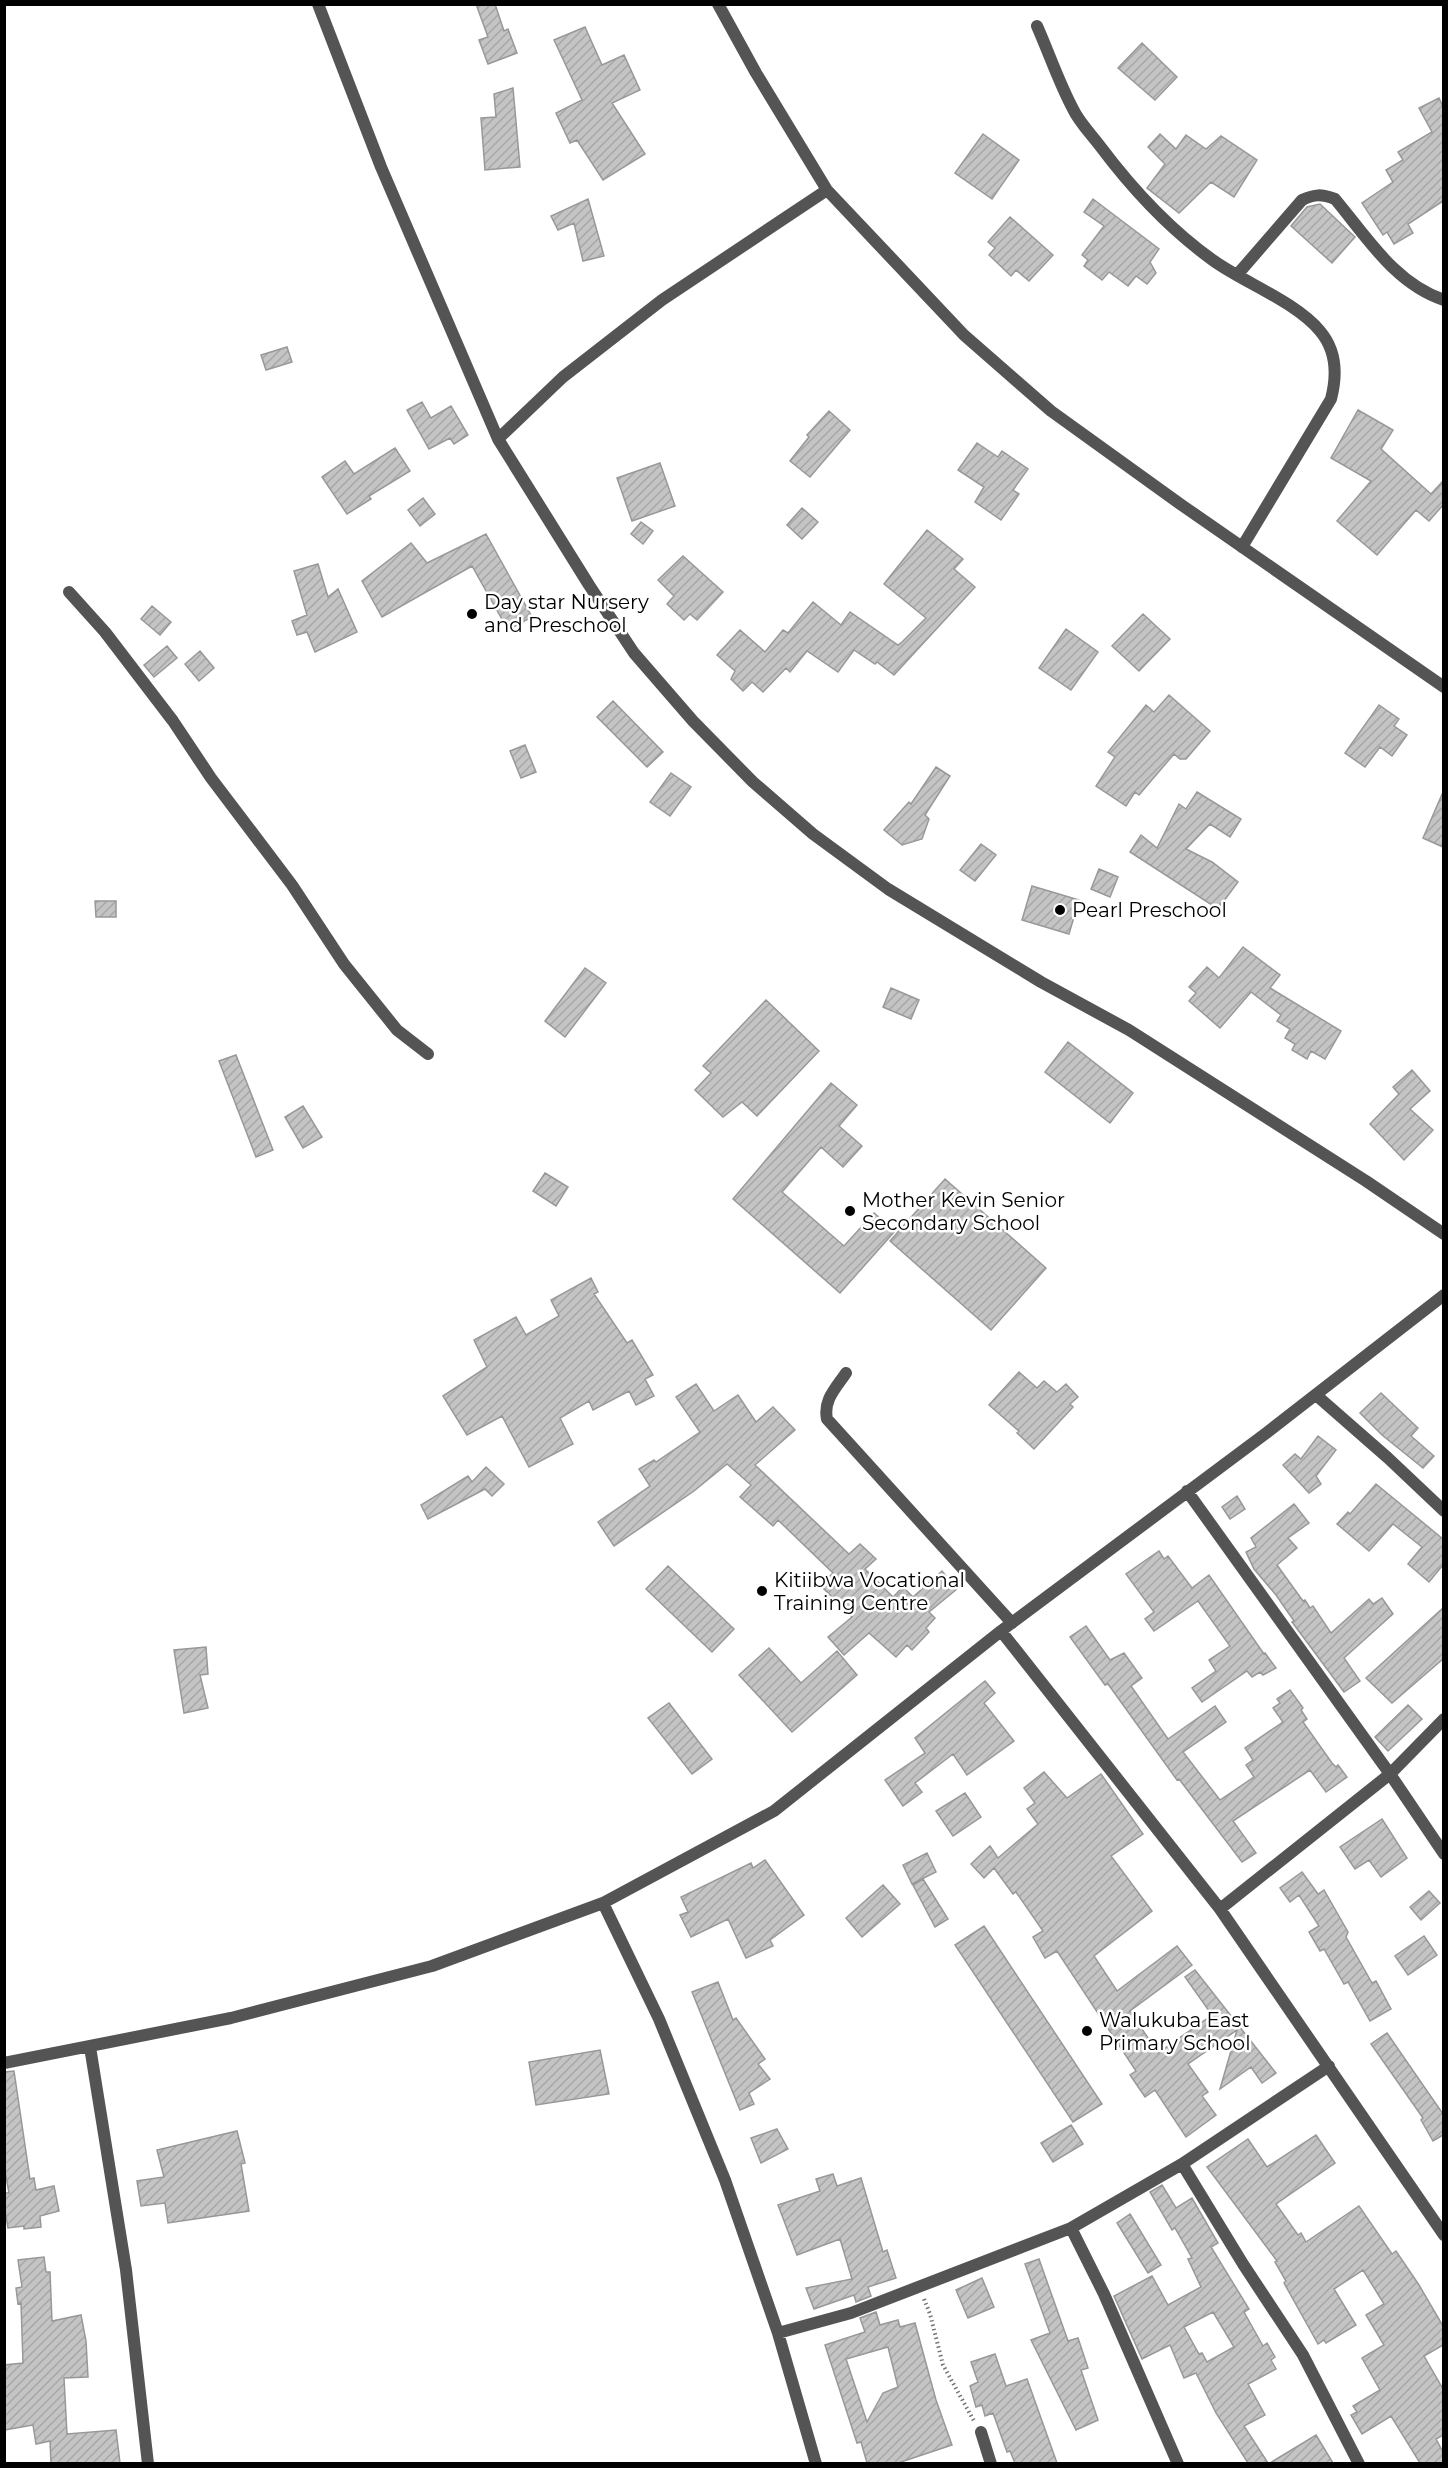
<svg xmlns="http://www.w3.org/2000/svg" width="1448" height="2468" font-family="Montserrat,sans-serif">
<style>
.building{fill:url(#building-hatch);stroke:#989898;stroke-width:1.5;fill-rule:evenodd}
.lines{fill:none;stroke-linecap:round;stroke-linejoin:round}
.path{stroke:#767676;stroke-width:4;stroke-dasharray:1.5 3;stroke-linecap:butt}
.minor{stroke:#545454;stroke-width:12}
.poi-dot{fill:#000;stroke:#fff;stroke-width:2}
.labels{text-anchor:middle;stroke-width:5;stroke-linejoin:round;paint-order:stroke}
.poi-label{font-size:20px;fill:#000;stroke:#fff;text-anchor:start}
</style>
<defs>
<pattern id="building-hatch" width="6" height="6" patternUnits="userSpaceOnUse" patternTransform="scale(1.5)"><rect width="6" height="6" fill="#c4c4c4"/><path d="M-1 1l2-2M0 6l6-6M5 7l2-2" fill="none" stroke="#a7a7a7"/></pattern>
</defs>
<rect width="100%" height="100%" fill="#fff"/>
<path class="building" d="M 476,4 L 495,4 L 504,31 L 508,29 L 517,53 L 488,64 L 479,40 L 488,37 Z
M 585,27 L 602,65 L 624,55 L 640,90 L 612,103 L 645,154 L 603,180 L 577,140 L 570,143 L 556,113 L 582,100 L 554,40 Z
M 1142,43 L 1177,77 L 1155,100 L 1118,68 Z
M 513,88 L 520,167 L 485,170 L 481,118 L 496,117 L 494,94 Z
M 1439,98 L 1443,107 L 1443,201 L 1408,224 L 1413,233 L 1394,244 L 1387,232 L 1383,235 L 1362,203 L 1393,182 L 1386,170 L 1403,160 L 1398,152 L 1432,132 L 1419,108 Z
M 983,134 L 1019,160 L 992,199 L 955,173 Z
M 1160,134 L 1176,149 L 1186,135 L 1206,149 L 1221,136 L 1257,160 L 1234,197 L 1211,182 L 1179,213 L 1147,188 L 1165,164 L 1148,147 Z
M 588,199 L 604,256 L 583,261 L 574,223 L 558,230 L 551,216 Z
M 1093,199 L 1159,249 L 1150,262 L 1156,273 L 1147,284 L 1136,276 L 1128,286 L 1109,272 L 1102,280 L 1084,266 L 1088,260 L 1082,255 L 1104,226 L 1084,212 Z
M 1320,204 L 1355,237 L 1332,263 L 1291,226 L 1307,207 Z
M 1010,217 L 1053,255 L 1029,281 L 1016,270 L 1011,276 L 989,255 L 995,248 L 988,242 Z
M 287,347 L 292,362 L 266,370 L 261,355 Z
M 422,402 L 431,418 L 451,406 L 468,435 L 454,444 L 450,438 L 429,449 L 407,410 Z
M 1358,410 L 1393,430 L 1381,449 L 1431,494 L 1443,481 L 1443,505 L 1429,521 L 1416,510 L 1377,555 L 1337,521 L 1371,481 L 1331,458 Z
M 829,411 L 850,430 L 810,477 L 790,461 L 809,437 L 807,435 Z
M 977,443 L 998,457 L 1002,451 L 1028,469 L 1013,490 L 1019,494 L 1001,520 L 975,502 L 984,487 L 958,470 Z
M 395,448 L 410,471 L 369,496 L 371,499 L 347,514 L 322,477 L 345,461 L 354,474 Z
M 660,463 L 675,506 L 632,521 L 617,478 Z
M 423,498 L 435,514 L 420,526 L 408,510 Z
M 802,508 L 818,522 L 802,539 L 787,525 Z
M 641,522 L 653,531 L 643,544 L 631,534 Z
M 927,530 L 963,559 L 954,569 L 975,587 L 894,675 L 877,662 L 875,664 L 854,650 L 838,672 L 807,651 L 790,672 L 786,668 L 763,692 L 752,682 L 743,691 L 731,679 L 735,671 L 717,655 L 740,630 L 765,652 L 783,630 L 788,633 L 813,602 L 841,625 L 850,612 L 898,645 L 902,642 L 926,618 L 884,584 Z
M 486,534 L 532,617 L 508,630 L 472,566 L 382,617 L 362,581 L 411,543 L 427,563 Z
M 683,556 L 723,592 L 697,620 L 690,614 L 684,620 L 667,604 L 674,596 L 658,580 Z
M 318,564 L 328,597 L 338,589 L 357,632 L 315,652 L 307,632 L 297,635 L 292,621 L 307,615 L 294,571 Z
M 152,606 L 171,622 L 160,635 L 141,619 Z
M 1143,614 L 1170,639 L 1139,671 L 1112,646 Z
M 1066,629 L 1098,652 L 1071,690 L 1039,668 Z
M 167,646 L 177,658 L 154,677 L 144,665 Z
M 200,651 L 214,668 L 199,681 L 185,664 Z
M 1169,695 L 1210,731 L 1186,759 L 1180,759 L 1174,754 L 1139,795 L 1135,792 L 1126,806 L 1096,786 L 1115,757 L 1108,752 L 1146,705 L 1154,712 Z
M 613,701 L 663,752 L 647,767 L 597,717 Z
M 1379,705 L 1399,719 L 1394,726 L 1407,735 L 1392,756 L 1380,747 L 1365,767 L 1345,753 Z
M 525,745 L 536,772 L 521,778 L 510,751 Z
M 936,767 L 950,776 L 925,815 L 929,819 L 922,839 L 902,845 L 884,830 L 909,802 L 911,804 Z
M 671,773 L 691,787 L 670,816 L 650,802 Z
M 1197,792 L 1241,819 L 1230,837 L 1210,824 L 1186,849 L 1212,862 L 1238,882 L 1218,909 L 1130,852 L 1141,835 L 1157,848 L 1179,804 L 1186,809 Z
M 1443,792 L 1443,847 L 1423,838 Z
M 981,844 L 996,855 L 975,881 L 960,870 Z
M 1099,869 L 1118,877 L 1110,897 L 1091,889 Z
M 1032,886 L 1079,900 L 1069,934 L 1022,920 Z
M 95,901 L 116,901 L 116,917 L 96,917 Z
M 1243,947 L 1280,975 L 1270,988 L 1341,1031 L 1325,1059 L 1311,1051 L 1307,1059 L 1292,1050 L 1295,1044 L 1285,1038 L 1290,1029 L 1277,1021 L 1281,1015 L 1251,992 L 1220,1028 L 1189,1001 L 1196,993 L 1189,987 L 1207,967 L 1219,978 Z
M 585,968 L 606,983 L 565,1037 L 545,1021 Z
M 891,988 L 919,1000 L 911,1019 L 883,1007 Z
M 766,1000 L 819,1051 L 757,1116 L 742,1102 L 723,1117 L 695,1090 L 711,1073 L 703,1066 Z
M 1068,1042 L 1133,1093 L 1110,1123 L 1045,1072 Z
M 236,1055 L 273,1150 L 256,1157 L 219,1061 Z
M 1412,1070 L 1430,1091 L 1410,1109 L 1433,1130 L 1404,1160 L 1370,1124 L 1399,1094 L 1393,1087 Z
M 831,1083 L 857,1105 L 839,1126 L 862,1146 L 843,1167 L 821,1147 L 782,1192 L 844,1246 L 874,1213 L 895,1231 L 840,1293 L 733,1199 Z
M 303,1106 L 322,1137 L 303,1148 L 285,1117 Z
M 545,1173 L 568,1187 L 556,1206 L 533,1191 Z
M 945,1179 L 1046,1268 L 991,1330 L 890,1241 Z
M 591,1278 L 598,1292 L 594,1294 L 627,1343 L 632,1340 L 653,1375 L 645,1379 L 654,1396 L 636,1405 L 629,1391 L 593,1410 L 589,1401 L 560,1418 L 573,1444 L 529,1467 L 502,1416 L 467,1435 L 443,1396 L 487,1367 L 474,1340 L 516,1317 L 526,1335 L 559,1316 L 551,1300 Z
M 1019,1372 L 1037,1388 L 1044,1381 L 1057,1392 L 1066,1384 L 1078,1397 L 1070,1404 L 1073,1407 L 1034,1449 L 1017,1433 L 1019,1431 L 989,1405 Z
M 696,1384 L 714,1411 L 738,1395 L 756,1422 L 773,1407 L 795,1430 L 755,1465 L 849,1554 L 860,1544 L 876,1559 L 865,1569 L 893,1597 L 903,1587 L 913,1597 L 942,1571 L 957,1589 L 929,1612 L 935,1618 L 926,1628 L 929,1632 L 912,1650 L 907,1645 L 896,1657 L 869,1633 L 844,1655 L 828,1637 L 852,1617 L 820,1585 L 833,1573 L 778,1520 L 773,1526 L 740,1497 L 751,1485 L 727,1464 L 694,1491 L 614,1546 L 598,1522 L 650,1486 L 639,1469 L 654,1460 L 656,1462 L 700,1432 L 676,1397 Z
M 1381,1393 L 1418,1428 L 1411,1436 L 1434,1456 L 1423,1468 L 1382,1435 L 1360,1413 Z
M 1318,1436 L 1336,1450 L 1316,1476 L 1321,1484 L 1309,1493 L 1283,1465 L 1295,1454 L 1301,1459 Z
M 486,1467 L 504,1484 L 492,1496 L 485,1489 L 428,1519 L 421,1505 L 468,1476 L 472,1482 Z
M 1376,1484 L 1443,1539 L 1443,1565 L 1429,1582 L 1408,1564 L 1422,1547 L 1393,1524 L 1369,1551 L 1337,1524 L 1348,1512 L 1350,1514 Z
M 1237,1496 L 1245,1509 L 1230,1519 L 1222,1507 Z
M 1294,1504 L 1309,1523 L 1288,1538 L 1297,1548 L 1277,1565 L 1303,1601 L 1305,1600 L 1310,1608 L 1313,1606 L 1331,1633 L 1369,1599 L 1373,1604 L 1382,1598 L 1393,1614 L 1344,1658 L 1360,1681 L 1344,1692 L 1292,1622 L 1294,1621 L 1276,1595 L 1254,1569 L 1246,1552 L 1256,1547 L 1251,1538 Z
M 1159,1551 L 1164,1559 L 1168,1556 L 1192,1588 L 1209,1575 L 1264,1654 L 1265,1653 L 1276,1668 L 1263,1675 L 1260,1672 L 1252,1677 L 1247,1671 L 1202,1702 L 1192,1688 L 1216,1671 L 1209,1660 L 1230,1646 L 1198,1601 L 1154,1631 L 1145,1619 L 1154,1612 L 1126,1574 Z
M 668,1566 L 734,1629 L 712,1652 L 646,1589 Z
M 1443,1608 L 1443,1659 L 1392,1703 L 1366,1678 Z
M 1086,1626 L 1110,1660 L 1124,1653 L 1142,1678 L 1131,1686 L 1168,1739 L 1215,1706 L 1226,1722 L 1183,1752 L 1220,1800 L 1254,1777 L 1246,1765 L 1253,1760 L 1245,1748 L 1283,1722 L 1273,1708 L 1280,1703 L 1277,1699 L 1290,1690 L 1303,1708 L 1301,1710 L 1307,1719 L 1303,1722 L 1332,1763 L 1336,1767 L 1338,1765 L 1347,1777 L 1326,1792 L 1310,1770 L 1233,1821 L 1256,1853 L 1242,1862 L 1179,1779 L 1177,1780 L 1108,1684 L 1105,1685 L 1070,1637 Z
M 206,1647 L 208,1674 L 200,1675 L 208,1708 L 184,1713 L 174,1650 Z
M 769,1648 L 801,1683 L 837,1651 L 857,1675 L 792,1732 L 739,1675 Z
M 985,1681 L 995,1693 L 984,1703 L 1014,1741 L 967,1775 L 953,1754 L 915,1783 L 922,1792 L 903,1806 L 885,1780 L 925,1753 L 915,1738 Z
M 669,1703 L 712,1759 L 692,1774 L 648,1718 Z
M 1408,1705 L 1422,1719 L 1388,1751 L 1375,1737 Z
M 1044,1772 L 1067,1798 L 1101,1774 L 1143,1834 L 1111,1856 L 1152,1911 L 1094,1956 L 1117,1991 L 1177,1946 L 1192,1965 L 1130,2011 L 1158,2053 L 1212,2015 L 1185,1977 L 1195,1970 L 1276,2073 L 1262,2083 L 1251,2067 L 1220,2089 L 1237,2030 L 1188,2064 L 1208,2092 L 1202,2096 L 1216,2115 L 1186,2137 L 1155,2090 L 1145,2097 L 1130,2075 L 1136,2071 L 1057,1951 L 1045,1958 L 1033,1937 L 1043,1931 L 1016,1892 L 1013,1894 L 994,1868 L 984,1878 L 971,1864 L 990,1846 L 998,1858 L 1038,1824 L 1027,1809 L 1035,1803 L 1024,1788 Z
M 965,1793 L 981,1817 L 953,1836 L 936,1811 Z
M 1382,1819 L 1407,1858 L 1381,1877 L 1369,1860 L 1355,1869 L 1340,1847 Z
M 927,1853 L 936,1872 L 912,1884 L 903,1865 Z
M 765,1860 L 804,1915 L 770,1940 L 773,1946 L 746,1958 L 728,1919 L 691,1937 L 680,1915 L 688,1912 L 681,1897 L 751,1863 L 753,1868 Z
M 1302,1872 L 1318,1894 L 1324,1890 L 1348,1932 L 1346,1937 L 1372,1983 L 1376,1981 L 1391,2009 L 1370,2021 L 1348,1982 L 1344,1984 L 1324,1949 L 1320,1951 L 1309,1932 L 1319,1926 L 1299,1895 L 1290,1902 L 1280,1888 Z
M 923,1879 L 948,1919 L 935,1927 L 913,1885 Z
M 883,1885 L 900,1904 L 862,1937 L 846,1918 Z
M 1429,1891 L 1440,1903 L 1421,1920 L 1410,1907 Z
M 984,1926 L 1102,2104 L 1073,2122 L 955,1945 Z
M 1424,1936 L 1437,1955 L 1408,1975 L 1395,1956 Z
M 718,1982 L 733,2020 L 736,2018 L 765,2059 L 758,2064 L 770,2079 L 749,2093 L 754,2104 L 740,2110 L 692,1992 Z
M 1387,2033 L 1443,2114 L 1443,2135 L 1433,2141 L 1421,2120 L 1423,2118 L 1371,2044 Z
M 600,2050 L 609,2094 L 536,2105 L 529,2062 Z
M 14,2071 L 30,2179 L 34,2178 L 36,2190 L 54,2186 L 59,2211 L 40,2216 L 41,2227 L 24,2229 L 24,2226 L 8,2228 L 4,2204 L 4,2193 L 9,2193 L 4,2166 L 4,2072 Z
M 1071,2125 L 1083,2144 L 1053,2162 L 1041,2143 Z
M 777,2129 L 788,2149 L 761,2163 L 751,2138 Z
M 237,2131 L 245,2163 L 241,2164 L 249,2211 L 168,2223 L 165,2203 L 141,2206 L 137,2181 L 164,2177 L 157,2150 Z
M 1316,2135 L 1335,2163 L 1276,2204 L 1298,2235 L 1301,2233 L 1306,2242 L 1359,2206 L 1392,2254 L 1396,2251 L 1419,2285 L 1443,2326 L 1443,2345 L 1424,2356 L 1443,2389 L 1443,2435 L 1436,2439 L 1443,2452 L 1443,2463 L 1420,2463 L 1391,2416 L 1362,2434 L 1351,2415 L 1357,2412 L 1353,2406 L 1380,2390 L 1362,2358 L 1384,2345 L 1366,2315 L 1384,2304 L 1363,2270 L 1334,2289 L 1356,2325 L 1326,2343 L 1324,2340 L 1318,2344 L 1284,2283 L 1286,2281 L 1275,2262 L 1277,2261 L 1207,2167 L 1248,2139 L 1267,2167 Z
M 833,2174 L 837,2186 L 861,2178 L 883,2252 L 887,2250 L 896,2278 L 868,2287 L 871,2296 L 856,2302 L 854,2295 L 814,2309 L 806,2288 L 852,2279 L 840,2239 L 797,2255 L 778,2205 L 820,2191 L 816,2179 Z
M 1162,2185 L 1176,2208 L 1192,2198 L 1218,2243 L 1211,2247 L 1249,2309 L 1244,2312 L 1263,2346 L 1267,2343 L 1275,2357 L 1271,2360 L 1276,2369 L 1248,2384 L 1265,2415 L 1244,2426 L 1268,2463 L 1248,2463 L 1216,2413 L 1196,2373 L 1184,2378 L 1170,2345 L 1142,2359 L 1114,2296 L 1152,2276 L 1168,2305 L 1201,2287 L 1188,2259 L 1192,2258 L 1175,2228 L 1172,2230 L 1150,2192 ZM 1213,2312 L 1234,2347 L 1207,2362 L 1202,2353 L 1199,2354 L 1184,2327 Z
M 1130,2214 L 1161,2265 L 1148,2273 L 1117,2223 Z
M 44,2257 L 46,2272 L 50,2272 L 52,2321 L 81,2315 L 86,2341 L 88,2377 L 64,2378 L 67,2434 L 116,2430 L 120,2463 L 51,2463 L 50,2441 L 36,2444 L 33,2425 L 4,2430 L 4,2365 L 23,2363 L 21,2303 L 18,2304 L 16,2288 L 22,2287 L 18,2260 Z
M 1039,2259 L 1068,2341 L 1078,2338 L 1088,2368 L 1081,2370 L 1098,2420 L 1076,2430 L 1031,2340 L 1050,2333 L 1025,2264 Z
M 982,2278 L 994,2307 L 968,2318 L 956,2290 Z
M 876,2312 L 880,2325 L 898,2320 L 900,2327 L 915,2323 L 936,2400 L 952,2445 L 898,2463 L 867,2463 L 861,2442 L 857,2443 L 825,2345 L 865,2332 L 860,2318 ZM 888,2347 L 898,2387 L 883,2393 L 867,2422 L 846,2359 Z
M 995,2354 L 1006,2386 L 1027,2379 L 1057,2463 L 1015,2463 L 1010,2451 L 1007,2452 L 993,2413 L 985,2416 L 982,2405 L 976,2407 L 970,2386 L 978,2382 L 971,2362 Z
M 1316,2435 L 1333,2463 L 1270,2463 Z"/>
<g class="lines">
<path class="path" d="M 924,2299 L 930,2314 L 943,2365 L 974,2421"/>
<path class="minor" d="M 318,4 L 381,167 L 498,439 L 589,585 L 634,653 L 693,721 L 753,782 L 813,834 L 888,889 L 1041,982 L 1129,1030 L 1366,1181 L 1444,1234
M 718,4 L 756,73 L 827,190 L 964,335 L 1051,411 L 1183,506 L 1444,687
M 1037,26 C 1049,53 1059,83 1073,109 C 1079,122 1091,134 1100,146 C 1133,190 1169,229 1214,261 C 1245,283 1296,302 1320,331 C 1337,351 1337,376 1331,399 L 1242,547
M 1237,275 L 1302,200 C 1315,194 1321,194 1335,199 C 1366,236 1395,284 1444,300
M 498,439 L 563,377 L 662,300 L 827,190
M 69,592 L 105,632 L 173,721 L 211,778 L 292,885 L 344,964 L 397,1030 L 428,1054
M 846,1373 C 836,1388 823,1400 827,1419 L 1012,1623
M 1316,1395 L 1388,1458 L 1444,1511
M 1187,1491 L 1390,1774 L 1444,1854
M 1001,1631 L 1220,1909 L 1444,2235
M 603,1903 L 659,2019 L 725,2180 L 778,2333 L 816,2464
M 1220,1909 L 1390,1774 L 1444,1719
M 90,2047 L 126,2270 L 148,2464
M 4,2063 L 231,2018 L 432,1966 L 603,1903 L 774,1811 L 1001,1631 L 1265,1434 L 1444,1295
M 1182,2164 L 1243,2264 L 1303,2355 L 1359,2464
M 1071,2228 L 1104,2294 L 1178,2464
M 778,2333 L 851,2313 L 1071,2228 L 1182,2164 L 1329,2066
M 981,2432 L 991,2464"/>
</g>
<g class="poi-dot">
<circle cx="472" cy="614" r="6"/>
<circle cx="1060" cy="910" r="6"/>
<circle cx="850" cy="1211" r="6"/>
<circle cx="762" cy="1591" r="6"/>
<circle cx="1087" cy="2031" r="6"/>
</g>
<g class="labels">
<g class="poi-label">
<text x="484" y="609">Day star Nursery<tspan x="484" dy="23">and Preschool</tspan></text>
<text x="1072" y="917">Pearl Preschool</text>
<text x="862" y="1207">Mother Kevin Senior<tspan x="862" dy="23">Secondary School</tspan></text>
<text x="774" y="1587">Kitiibwa Vocational<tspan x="774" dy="23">Training Centre</tspan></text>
<text x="1099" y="2027">Walukuba East<tspan x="1099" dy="23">Primary School</tspan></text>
</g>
</g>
<rect width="1448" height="2468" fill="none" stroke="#000000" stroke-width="12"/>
</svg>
